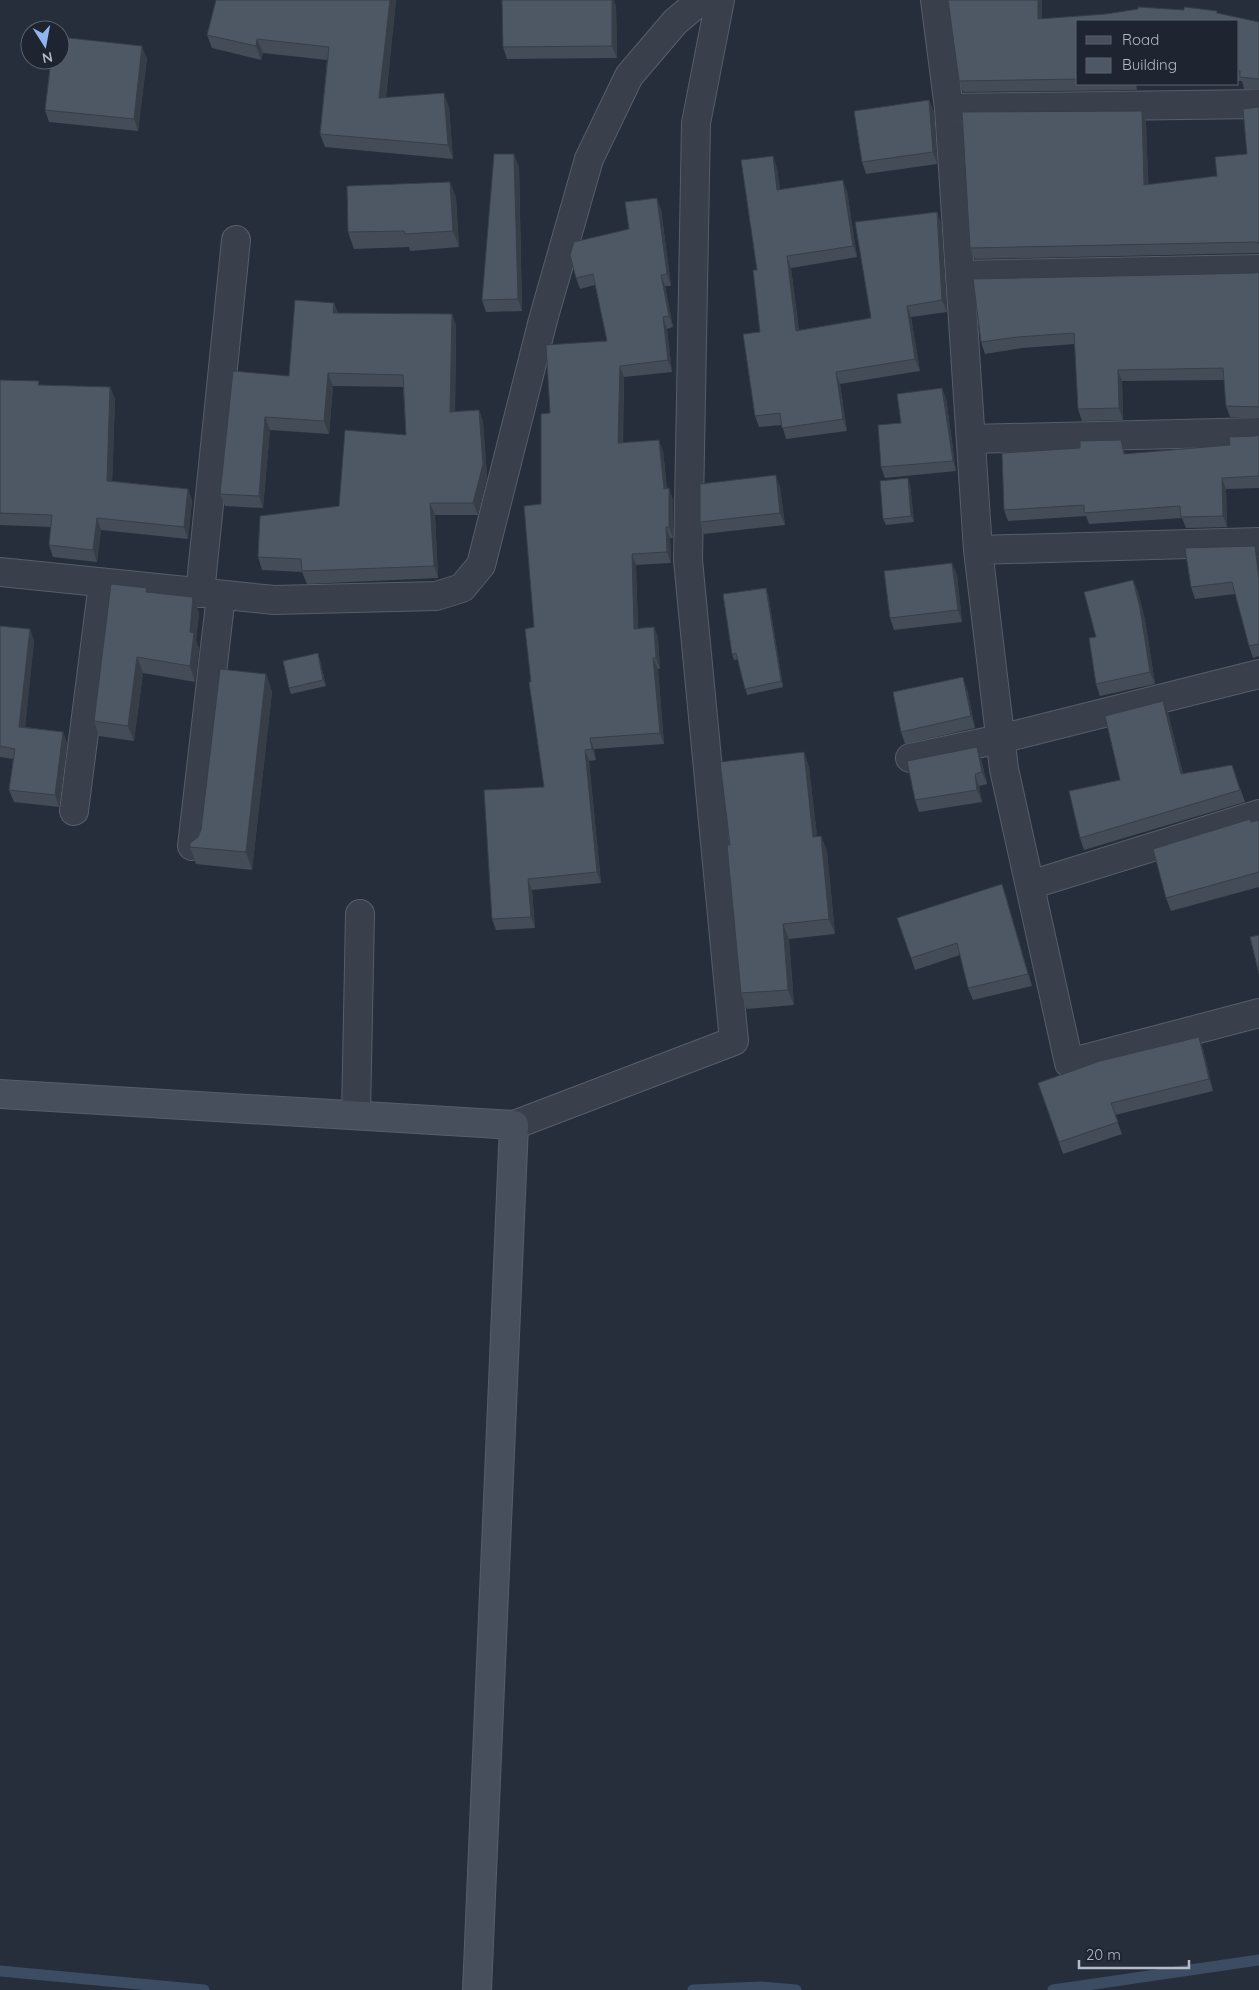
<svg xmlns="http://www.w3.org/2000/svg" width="1259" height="1990" font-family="Quicksand,sans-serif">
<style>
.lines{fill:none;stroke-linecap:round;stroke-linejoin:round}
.stream{stroke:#3c4c62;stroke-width:11}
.street-casing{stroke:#575e69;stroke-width:30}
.secondary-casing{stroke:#575e69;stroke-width:30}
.street{stroke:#39404b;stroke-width:28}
.secondary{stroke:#474f5d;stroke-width:28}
.wall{fill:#434c57}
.shaded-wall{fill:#373e47}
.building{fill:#4e5865;stroke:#373e47}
</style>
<rect width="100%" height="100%" fill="#252e3a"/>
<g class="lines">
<path class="stream" d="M 0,1971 L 204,1990
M 693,1990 L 761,1987 L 796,1990
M 1053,1990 L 1259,1960"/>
<defs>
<path id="street" d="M 935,0 L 949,108 L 978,550 L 1004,769 L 1069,1063 L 1259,1013
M 949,108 L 1259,104
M 960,275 L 1259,269
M 971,439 L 1259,432
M 978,550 L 1259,542
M 0,572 L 274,600 L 436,596 L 462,588 L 481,565 L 543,320 L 589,159 L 629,76 L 675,22 L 701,0
M 200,593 L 236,240
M 910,758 L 1000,739 L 1259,674
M 74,811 L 103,583
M 192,846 L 221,595
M 1030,885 L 1259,814
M 356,1115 L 360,914
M 514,1125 L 734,1041 L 688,560 L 696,123 L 720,0"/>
<path id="secondary" d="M 0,1094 L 514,1125 L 477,1990"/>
</defs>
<use href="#street" class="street-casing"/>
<use href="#secondary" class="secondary-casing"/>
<use href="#street" class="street"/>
<use href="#secondary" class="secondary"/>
</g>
<path class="wall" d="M 396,0 L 386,98 L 449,107 L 453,159 L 325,147 L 320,134 L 327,60 L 263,53 L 261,60 L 212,48 L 207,35 Z
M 948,0 L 1042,0 L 1042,19 L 1218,13 L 1259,22 L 1259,90 L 1244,89 L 1242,81 L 1238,81 L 1238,21 L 1078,21 L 1078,84 L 1136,84 L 1137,90 L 963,92 L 959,81 Z
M 616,6 L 617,58 L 507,59 L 503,47 Z
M 147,58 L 138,131 L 49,122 L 45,110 Z
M 929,100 L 934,112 L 937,164 L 866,174 L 862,162 Z
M 1259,107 L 1259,253 L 975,259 L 970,248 L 1142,111 L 1146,123 L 1148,185 L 1217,176 L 1247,154 Z
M 519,166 L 522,311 L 486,312 L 482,300 Z
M 777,168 L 780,190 L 847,191 L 857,257 L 791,268 L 799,330 L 871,318 L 937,212 L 941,224 L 947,312 L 911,317 L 920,371 L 840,384 L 847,431 L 786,439 L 782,425 L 759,427 L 755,416 L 760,332 L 757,270 Z
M 450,182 L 456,198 L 459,247 L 410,251 L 409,247 L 354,249 L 348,232 Z
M 661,209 L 671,286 L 665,286 L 673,327 L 667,329 L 672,372 L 624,377 L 623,443 L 663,451 L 667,489 L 669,488 L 673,500 L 673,538 L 670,538 L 671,563 L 636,565 L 638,628 L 654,627 L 658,638 L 660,669 L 658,669 L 664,744 L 594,749 L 596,760 L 589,761 L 601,883 L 532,890 L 535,928 L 496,930 L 492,919 L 544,787 L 531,682 L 541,504 L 550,413 L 607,341 L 595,285 L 580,289 L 576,278 L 629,229 Z
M 1259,272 L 1259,418 L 1230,417 L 1226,406 L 1224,380 L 1122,381 L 1123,420 L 1082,421 L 1078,409 L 1075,344 L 1022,348 L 985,354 L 981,342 Z
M 334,303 L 338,313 L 452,314 L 456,326 L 455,411 L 479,410 L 483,422 L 487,477 L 478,515 L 435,515 L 438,578 L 307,584 L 302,572 L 262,570 L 258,557 L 339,506 L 406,435 L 403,387 L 333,386 L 329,434 L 270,430 L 263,508 L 225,506 L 220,494 L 289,376 Z
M 0,380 L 40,385 L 110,387 L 115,399 L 112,481 L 188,489 L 192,501 L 188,539 L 101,530 L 97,562 L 53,557 L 49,545 L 51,527 L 0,525 Z
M 946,398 L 956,471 L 885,478 L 881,467 L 901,423 Z
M 1259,435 L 1259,488 L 1226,489 L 1227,527 L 1186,528 L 1182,518 L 1089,524 L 1086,516 L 1008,521 L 1004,510 L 1080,448 L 1121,440 L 1125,454 L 1230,445 Z
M 910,484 L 914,522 L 886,525 L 883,519 Z
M 780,487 L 785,525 L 704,534 L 700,522 Z
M 1259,557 L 1259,656 L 1253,658 L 1249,646 L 1235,594 L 1195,599 L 1191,587 Z
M 952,563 L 957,575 L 962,622 L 894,630 L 890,618 Z
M 1133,580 L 1138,592 L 1145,620 L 1155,684 L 1100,696 L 1096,684 L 1096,637 Z
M 148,592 L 199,612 L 196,641 L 199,648 L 195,682 L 143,673 L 134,741 L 99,736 L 94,721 Z
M 768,594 L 783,687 L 747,695 L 738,659 L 734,660 L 732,654 Z
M 0,626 L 30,629 L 34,641 L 25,727 L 63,732 L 67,743 L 59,807 L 14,802 L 9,790 L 13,759 L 0,757 Z
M 320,660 L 326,686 L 291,694 L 289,688 Z
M 266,674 L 272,692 L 252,870 L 196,864 L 190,847 L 198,837 Z
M 967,689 L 975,728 L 905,744 L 901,732 Z
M 1168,713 L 1183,774 L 1232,765 L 1245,802 L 1084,850 L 1080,838 Z
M 804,752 L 809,767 L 817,837 L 821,836 L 827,851 L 835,934 L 789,939 L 794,1005 L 747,1009 L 741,993 L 730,845 Z
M 981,759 L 987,784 L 979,786 L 982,802 L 919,812 L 915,800 Z
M 1259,820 L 1259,887 L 1171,911 L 1166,898 L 1251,822 Z
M 1006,896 L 1032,986 L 973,1000 L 968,988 L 960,955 L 915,970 L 911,958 Z
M 1203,1049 L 1213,1091 L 1115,1115 L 1122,1134 L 1063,1154 L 1038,1083 Z"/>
<path class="shaded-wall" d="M 390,0 L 396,0 L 384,112 L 379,98 Z
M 612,0 L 614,0 L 616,6 L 617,58 L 612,46 Z
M 1038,0 L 1042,0 L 1042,30 L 1038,19 Z
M 257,39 L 263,53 L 261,60 L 256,46 Z
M 142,46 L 147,58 L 138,131 L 134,119 Z
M 444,93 L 449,107 L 453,159 L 448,145 Z
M 929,100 L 934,112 L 937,164 L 933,152 Z
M 1142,111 L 1146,123 L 1149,196 L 1144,185 Z
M 514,154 L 519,166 L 522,311 L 518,299 Z
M 773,156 L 777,168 L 782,202 L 777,190 Z
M 843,180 L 847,191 L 857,257 L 853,246 Z
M 450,182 L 456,198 L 459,247 L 453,231 Z
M 657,198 L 661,209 L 671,286 L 667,274 Z
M 937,212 L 941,224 L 947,312 L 942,300 Z
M 787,256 L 791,268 L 800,343 L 796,331 Z
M 661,275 L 665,286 L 673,327 L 669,316 Z
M 334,303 L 339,315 L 333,313 Z
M 907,306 L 911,317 L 920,371 L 915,359 Z
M 452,314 L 456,326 L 455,424 L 450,412 Z
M 663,317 L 667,329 L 672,372 L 668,360 Z
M 620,366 L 624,377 L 622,454 L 618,443 Z
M 1118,370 L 1122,381 L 1123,420 L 1119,408 Z
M 836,372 L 840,384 L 847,431 L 843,419 Z
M 328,373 L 333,386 L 329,434 L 324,421 Z
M 110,387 L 115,399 L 112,493 L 107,481 Z
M 942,388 L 946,398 L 956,471 L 953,461 Z
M 479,410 L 483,422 L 487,477 L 478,515 L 473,503 Z
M 265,417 L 270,430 L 263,508 L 259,496 Z
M 659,440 L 663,451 L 668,500 L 664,489 Z
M 776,475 L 780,487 L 785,525 L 780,513 Z
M 908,478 L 910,484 L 914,522 L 911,516 Z
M 1222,478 L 1226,489 L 1227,527 L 1223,516 Z
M 669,488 L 673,500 L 673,538 L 669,527 Z
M 188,489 L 192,501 L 188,539 L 184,527 Z
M 430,503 L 435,515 L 438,578 L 434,566 Z
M 97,518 L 101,530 L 97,562 L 93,550 Z
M 666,527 L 670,538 L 671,563 L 667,552 Z
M 1255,546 L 1259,557 L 1259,579 Z
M 632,554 L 636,565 L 638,640 L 634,629 Z
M 952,563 L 957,575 L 962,622 L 958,610 Z
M 1133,580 L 1138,592 L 1145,620 L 1155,684 L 1150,672 Z
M 766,588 L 768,594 L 783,687 L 781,681 Z
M 193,597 L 199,612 L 196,641 L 199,648 L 195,682 L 190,666 L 190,632 Z
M 654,627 L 658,638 L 660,669 L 656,658 Z
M 30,629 L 34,641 L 24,738 L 19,727 Z
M 318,653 L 320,660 L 326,686 L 323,680 Z
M 137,657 L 143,673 L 134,741 L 128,726 Z
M 653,658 L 658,669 L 664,744 L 660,733 Z
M 266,674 L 272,692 L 252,870 L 246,852 Z
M 963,677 L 967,689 L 975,728 L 971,716 Z
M 1163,701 L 1168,713 L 1186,786 L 1181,774 Z
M 63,732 L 67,743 L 59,807 L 55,795 Z
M 590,738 L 594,749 L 596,760 L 592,749 Z
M 977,747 L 981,759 L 987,784 L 982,772 Z
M 585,750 L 589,761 L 601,883 L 597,872 Z
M 804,752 L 809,767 L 819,852 L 813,837 Z
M 975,774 L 979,786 L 982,802 L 977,790 Z
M 821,836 L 827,851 L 835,934 L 829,919 Z
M 528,879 L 532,890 L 535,928 L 531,917 Z
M 1002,884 L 1006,896 L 1032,986 L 1028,974 Z
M 783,924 L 789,939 L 794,1005 L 788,990 Z
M 1199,1037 L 1203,1049 L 1213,1091 L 1209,1079 Z"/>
<path class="building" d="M 216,0 L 390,0 L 379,98 L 444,93 L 448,145 L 320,134 L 329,47 L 257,39 L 256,46 L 207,35 Z
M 502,0 L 612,0 L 612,46 L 503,47 Z
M 948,0 L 1038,0 L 1038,19 L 1106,14 L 1138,9 L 1138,7 L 1184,10 L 1184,7 L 1217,11 L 1217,13 L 1259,22 L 1259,79 L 1240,77 L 1240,71 L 1238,70 L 1238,21 L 1078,21 L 1078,79 L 959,81 Z
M 60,37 L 142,46 L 134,119 L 45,110 L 51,60 L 60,60 Z
M 929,100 L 933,152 L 862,162 L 854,111 Z
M 1259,107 L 1259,243 L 1255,242 L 970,248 L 962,112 L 1142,111 L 1144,185 L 1217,176 L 1215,157 L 1247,154 L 1243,109 Z
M 494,154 L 514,154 L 518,299 L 482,300 Z
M 773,156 L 777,190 L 843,180 L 853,246 L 787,256 L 796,331 L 871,318 L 855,222 L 937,212 L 942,300 L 907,306 L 915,359 L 836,372 L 843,419 L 782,428 L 780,413 L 755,416 L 743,334 L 760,332 L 753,270 L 757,270 L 741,160 Z
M 450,182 L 453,231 L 405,234 L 404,231 L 348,232 L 347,186 Z
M 657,198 L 667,274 L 661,275 L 669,316 L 663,317 L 668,360 L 620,366 L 618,443 L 659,440 L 664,489 L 669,488 L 669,527 L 666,527 L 667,552 L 632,554 L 634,629 L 654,627 L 656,658 L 653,658 L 660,733 L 590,738 L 592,749 L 585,750 L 597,872 L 528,879 L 531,917 L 492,919 L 484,790 L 544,787 L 529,682 L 531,682 L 525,629 L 534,627 L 524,506 L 541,504 L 541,414 L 550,413 L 546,345 L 607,341 L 593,274 L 576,278 L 570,255 L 574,242 L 629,229 L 625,202 Z
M 1259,272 L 1259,407 L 1226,406 L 1223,368 L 1118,370 L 1119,408 L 1078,409 L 1074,333 L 1017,337 L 981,342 L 973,279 L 1255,273 Z
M 295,300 L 334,303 L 333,313 L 452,314 L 450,412 L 479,410 L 483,464 L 473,503 L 430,503 L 434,566 L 302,571 L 301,559 L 258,557 L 260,516 L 339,506 L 345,430 L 406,435 L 403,375 L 328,373 L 324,421 L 265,417 L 259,496 L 220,494 L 233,371 L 289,376 Z
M 0,380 L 39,381 L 38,385 L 110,387 L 107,481 L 188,489 L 184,527 L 97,518 L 93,550 L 49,545 L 52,515 L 0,513 Z
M 942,388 L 953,461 L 881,467 L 878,425 L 901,423 L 897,394 Z
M 1259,435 L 1259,476 L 1222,478 L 1223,516 L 1181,517 L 1180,506 L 1084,513 L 1084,505 L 1004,510 L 1002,453 L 1080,448 L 1080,441 L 1121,440 L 1124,454 L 1230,445 L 1229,437 L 1255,436 Z
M 776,475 L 780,513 L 700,522 L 700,484 Z
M 908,478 L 911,516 L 883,519 L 880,481 Z
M 1255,546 L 1259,579 L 1259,644 L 1249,646 L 1232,582 L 1191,587 L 1185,548 Z
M 952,563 L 958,610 L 890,618 L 884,571 Z
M 1133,580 L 1140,608 L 1150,672 L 1096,684 L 1089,638 L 1096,637 L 1084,592 Z
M 111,584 L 147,588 L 146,592 L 193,597 L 190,632 L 194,633 L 190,666 L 137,657 L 128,726 L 94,721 Z
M 766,588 L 781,681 L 745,689 L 736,653 L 732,654 L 723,594 Z
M 0,626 L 30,629 L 19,727 L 63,732 L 55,795 L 9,790 L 15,749 L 0,746 Z
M 318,653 L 323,680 L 289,688 L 283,661 Z
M 220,669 L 266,674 L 246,852 L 190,847 L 190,843 L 198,837 L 201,830 Z
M 963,677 L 971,716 L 901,732 L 893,692 Z
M 1163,701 L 1181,774 L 1232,765 L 1240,790 L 1080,838 L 1069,791 L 1120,780 L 1105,716 Z
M 977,747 L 982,772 L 975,774 L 977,790 L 915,800 L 907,761 Z
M 804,752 L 813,837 L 821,836 L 829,919 L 783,924 L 788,990 L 741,993 L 727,845 L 730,845 L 720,762 Z
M 1250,819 L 1251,822 L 1259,820 L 1259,872 L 1166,898 L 1153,849 Z
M 1002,884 L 1028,974 L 968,988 L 957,943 L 911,958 L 897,918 Z
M 1259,935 L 1259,974 L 1250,937 Z
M 1199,1037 L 1209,1079 L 1111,1103 L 1118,1122 L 1059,1142 L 1038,1083 L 1100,1061 Z"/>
<rect x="1076" y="20" width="162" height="65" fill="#1e2530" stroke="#5a616c"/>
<rect x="1086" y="36" width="25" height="8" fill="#474f5d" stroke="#5a616c"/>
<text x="1122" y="45" font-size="15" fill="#b4bbc6">Road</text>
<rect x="1086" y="58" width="25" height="15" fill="#4e5865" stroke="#5a616c"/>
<text x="1122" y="70" font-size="15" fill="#b4bbc6">Building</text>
<g transform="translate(45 45) rotate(169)"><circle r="24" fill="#1e2530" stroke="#5a616c"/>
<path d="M0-4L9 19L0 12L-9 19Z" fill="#90b5ef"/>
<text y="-8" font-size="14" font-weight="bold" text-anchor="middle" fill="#b4bbc6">N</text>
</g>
<path d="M1079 1960v8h110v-8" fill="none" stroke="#b4bbc6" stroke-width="2.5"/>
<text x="1086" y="1960" font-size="15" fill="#b4bbc6" stroke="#1e2530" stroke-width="4" paint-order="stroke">20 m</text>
</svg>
